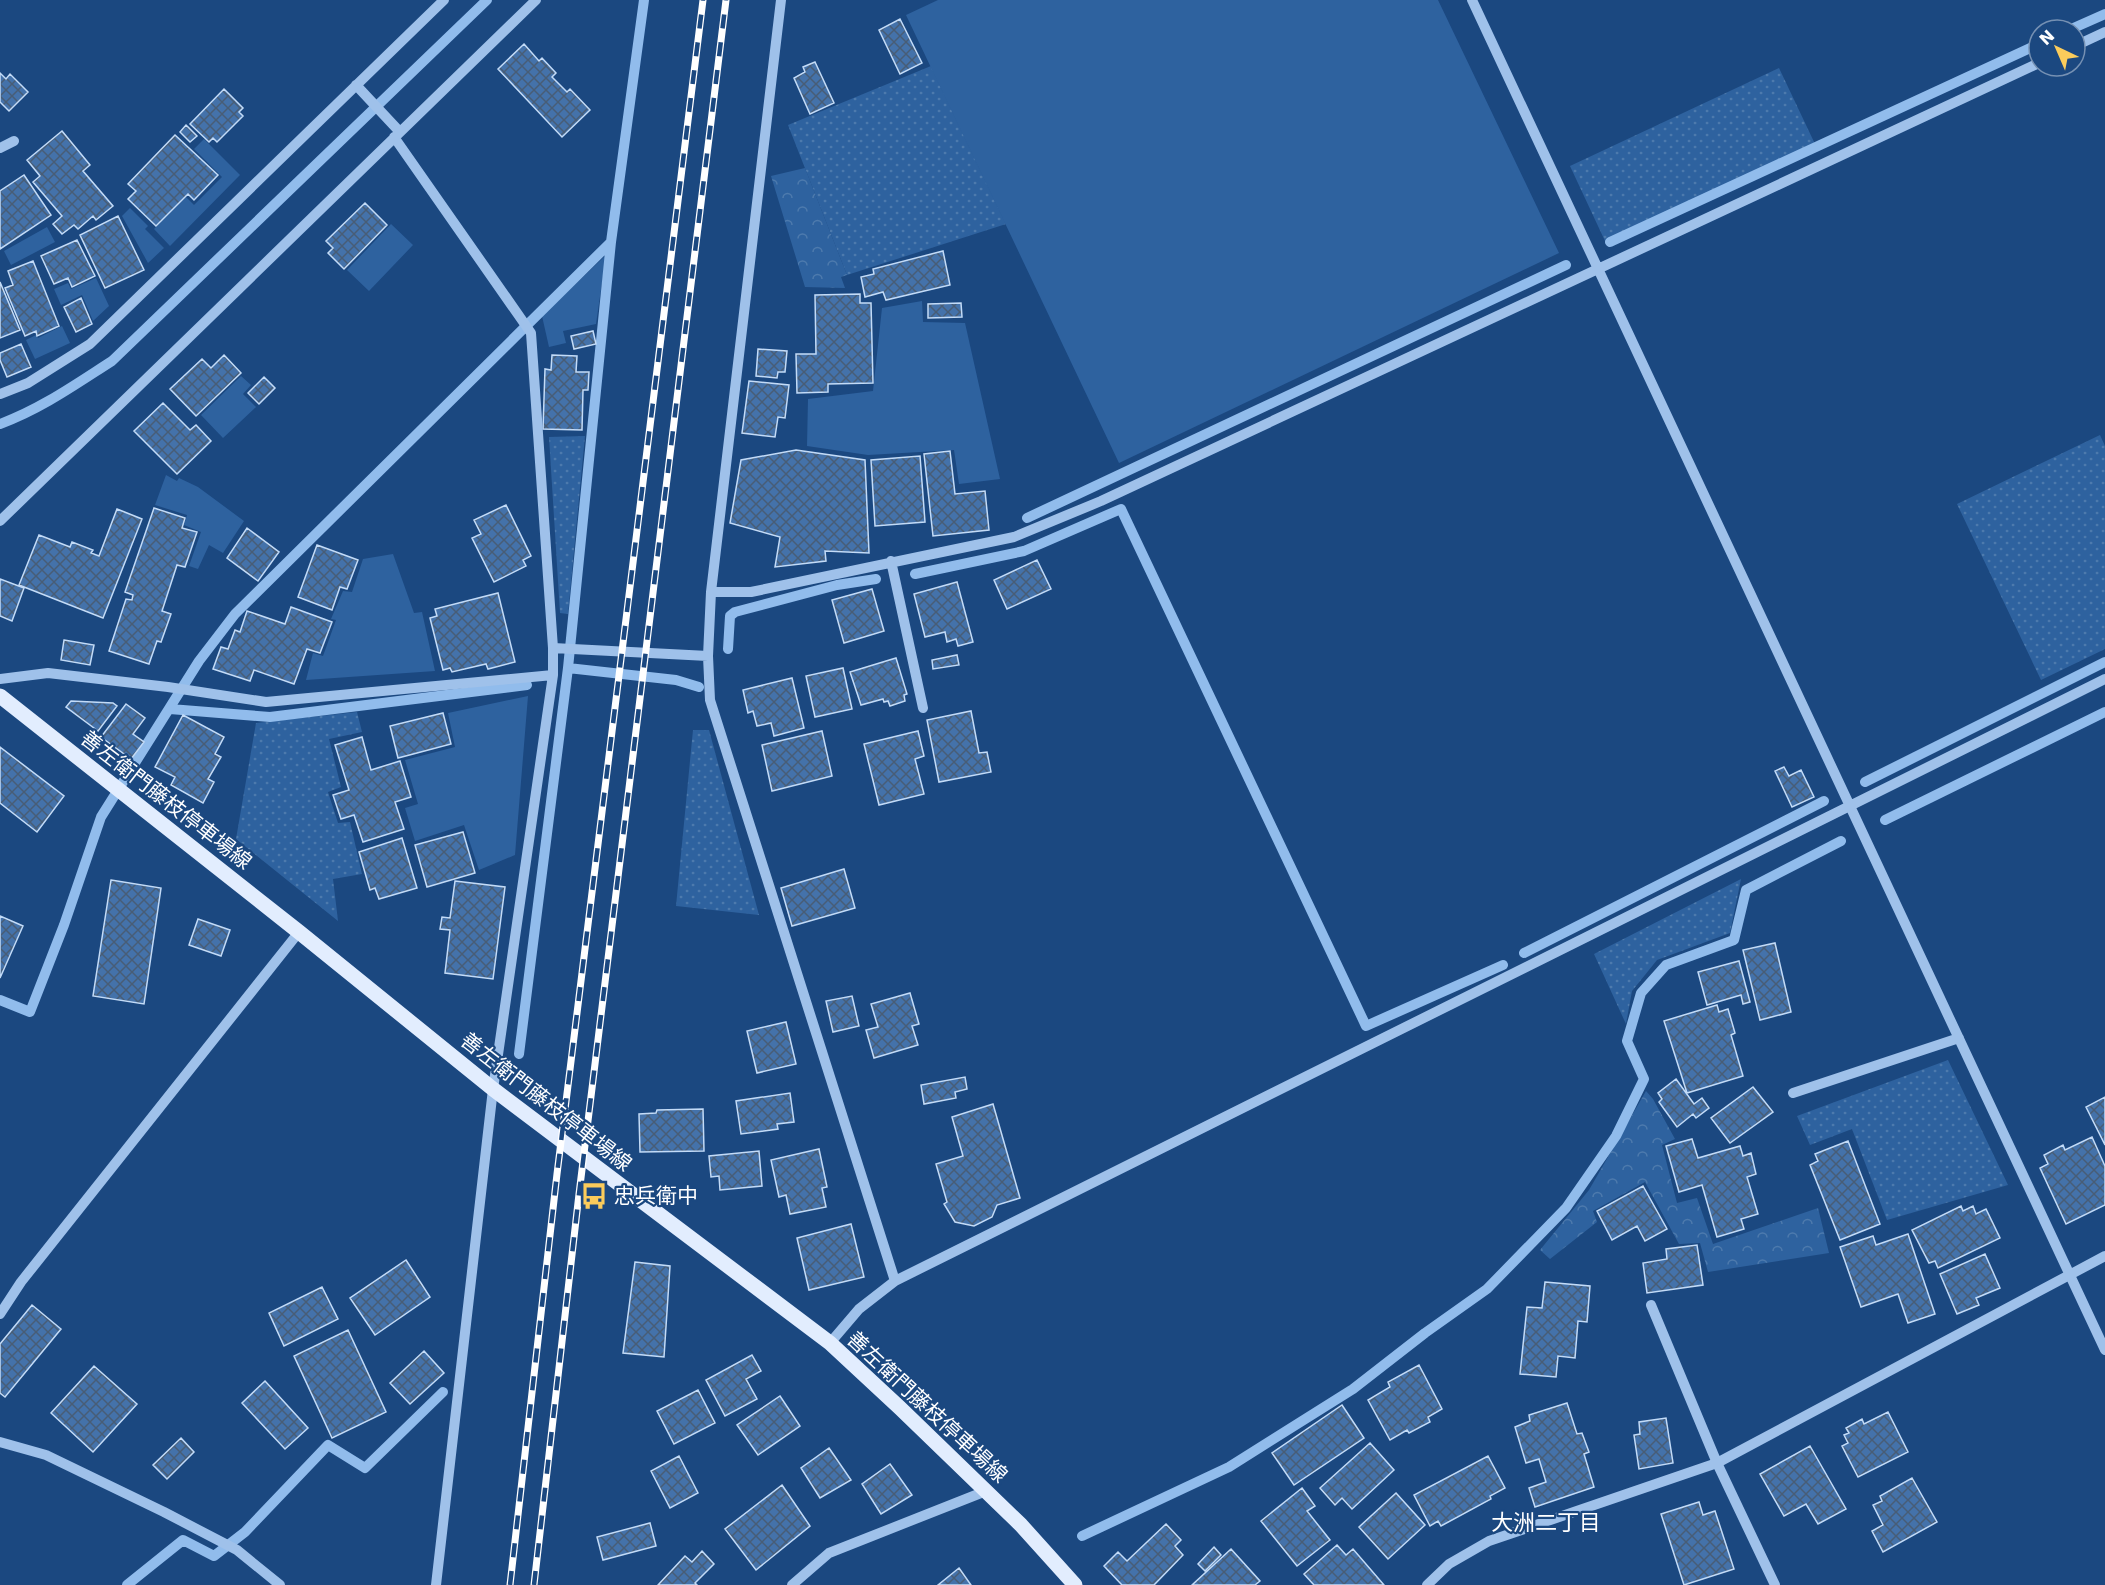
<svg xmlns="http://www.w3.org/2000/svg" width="2105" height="1585" font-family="'DejaVu Sans','Noto Sans JP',sans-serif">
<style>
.grass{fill:url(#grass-dots)}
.forest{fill:url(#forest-crowns)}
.garden{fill:#2e629f}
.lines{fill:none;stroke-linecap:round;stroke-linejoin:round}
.stream{stroke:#91bcec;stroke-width:10}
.building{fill:url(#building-cross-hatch);stroke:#c3dbf7;stroke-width:1.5}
.minor{stroke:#9fc1ea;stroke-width:10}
.major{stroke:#e2edfe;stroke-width:15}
.rail-casing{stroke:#fff;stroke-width:7}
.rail{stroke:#1b4880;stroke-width:4.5;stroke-dasharray:14;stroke-linecap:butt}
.labels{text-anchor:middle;stroke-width:4.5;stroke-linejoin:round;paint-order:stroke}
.street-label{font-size:21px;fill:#fff;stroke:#1b4880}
.poi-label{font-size:21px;fill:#fff;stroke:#1b4880;text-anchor:start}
.neighbourhood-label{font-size:22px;fill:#fff;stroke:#1b4880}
</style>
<defs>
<pattern id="grass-dots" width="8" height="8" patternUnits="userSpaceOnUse" patternTransform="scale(1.5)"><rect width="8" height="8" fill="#2e629f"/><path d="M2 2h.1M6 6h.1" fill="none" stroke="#4d7aad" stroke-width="1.8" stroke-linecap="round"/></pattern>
<pattern id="forest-crowns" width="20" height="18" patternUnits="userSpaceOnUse" patternTransform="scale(1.5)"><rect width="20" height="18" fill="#2e629f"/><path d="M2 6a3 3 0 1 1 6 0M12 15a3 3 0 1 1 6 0" fill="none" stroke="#4d7aad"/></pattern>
<pattern id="building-cross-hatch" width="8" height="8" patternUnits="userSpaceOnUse" patternTransform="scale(1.5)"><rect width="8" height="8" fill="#4472aa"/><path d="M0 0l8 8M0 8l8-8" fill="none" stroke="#485d76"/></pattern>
</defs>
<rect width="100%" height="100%" fill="#1b4880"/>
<path class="grass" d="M 931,66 L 1006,224 L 847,275 L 788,125 Z
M 1779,68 L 1815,144 L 1605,241 L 1570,166 Z
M 2100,435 L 2105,446 L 2105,649 L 2041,680 L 1957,504 Z
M 585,436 L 568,614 L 560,613 L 549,437 Z
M 357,712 L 362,732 L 329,739 L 341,787 L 328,792 L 338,823 L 350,822 L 362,874 L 333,879 L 338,921 L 236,839 L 256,723 Z
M 693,730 L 709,730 L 759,915 L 676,906 Z
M 1741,879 L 1730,933 L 1657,960 L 1632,991 L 1626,1024 L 1594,954 Z
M 1948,1060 L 2008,1185 L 1887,1220 L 1852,1129 L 1810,1145 L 1797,1116 Z"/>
<path class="forest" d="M 805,168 L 847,275 L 841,277 L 845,288 L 805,287 L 771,176 Z
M 1646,1091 L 1653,1099 L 1675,1139 L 1662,1145 L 1677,1203 L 1697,1198 L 1713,1244 L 1818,1208 L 1829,1253 L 1708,1272 L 1700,1243 L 1679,1244 L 1645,1182 L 1593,1211 L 1597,1222 L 1550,1259 L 1540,1250 L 1589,1190 Z"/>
<path class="garden" d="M 938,0 L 1438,0 L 1559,253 L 1119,463 L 906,15 Z
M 204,139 L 240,175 L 170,246 L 154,229 L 186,197 L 194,205 L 222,177 L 194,149 Z
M 130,208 L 148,226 L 145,229 L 164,248 L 148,263 L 122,216 Z
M 391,224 L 413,245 L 369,291 L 347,270 Z
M 47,227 L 55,242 L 11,265 L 4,251 Z
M 606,255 L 596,324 L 563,331 L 566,343 L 549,347 L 542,316 Z
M 96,278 L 109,306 L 93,321 L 82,295 L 61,305 L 54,289 L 68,283 L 71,289 Z
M 922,301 L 923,322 L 965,323 L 1000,479 L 959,484 L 954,450 L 868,455 L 807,446 L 808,399 L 873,391 L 882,308 Z
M 62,326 L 70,343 L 35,359 L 26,340 L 36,335 L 38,338 Z
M 241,376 L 251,385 L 243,394 L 256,407 L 223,438 L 201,415 Z
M 166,475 L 177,481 L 179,478 L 198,487 L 244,521 L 223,553 L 209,545 L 198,569 L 189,566 L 201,532 L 184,525 L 187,515 L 155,505 Z
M 393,554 L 414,613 L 422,612 L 435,671 L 306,680 L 313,653 L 323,656 L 336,620 L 331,619 L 343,591 L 352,592 L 363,559 Z
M 528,696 L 515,855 L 479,870 L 464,825 L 415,841 L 405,808 L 418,804 L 405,760 L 455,747 L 448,713 Z"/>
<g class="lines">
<path class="stream" d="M 2069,30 L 2105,14
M 1610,242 L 2039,44
M 0,424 C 41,409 76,384 112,361 L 487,0
M 1027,518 L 1566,265
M 915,574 L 1024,551 L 1121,509 L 1366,1026 L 1503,965
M 728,649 L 730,616 L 735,612 L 837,585 L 876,579
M 568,668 L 611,242
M 170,709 L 270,717 L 527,685
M 1865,782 L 2105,662
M 1885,820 L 2105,712
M 1524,953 L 1824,801
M 0,1000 L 30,1012 L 64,925 L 101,817 L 199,661 L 235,614 L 611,242 L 644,0
M 519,1054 L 568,668 L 676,680 L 699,687
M 1082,1536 L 1229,1467 L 1353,1389 L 1425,1333 L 1487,1289 L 1566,1208 L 1616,1136 L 1644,1079 L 1627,1041 L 1641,993 L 1666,965 L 1734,940 L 1746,890 L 1841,841
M 127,1585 L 183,1540 L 214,1556 L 245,1532 L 328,1445 L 365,1468 L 443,1392"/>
</g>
<path class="building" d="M 900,19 L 922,63 L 900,74 L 879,30 Z
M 524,44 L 539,61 L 542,58 L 556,73 L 552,77 L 567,92 L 570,89 L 590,110 L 562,137 L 498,69 Z
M 815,62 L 834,103 L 810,114 L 794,78 L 805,72 L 803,67 Z
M 0,73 L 6,79 L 10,74 L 28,92 L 9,111 L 0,102 Z
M 224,89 L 243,108 L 239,112 L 243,116 L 217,142 L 213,138 L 209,142 L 190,124 Z
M 186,125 L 197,136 L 190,142 L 180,132 Z
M 62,131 L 90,165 L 83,171 L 113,206 L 96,220 L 93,216 L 78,229 L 74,225 L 62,234 L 53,224 L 62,216 L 33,182 L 40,176 L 27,160 Z
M 175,135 L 218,175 L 194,200 L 188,194 L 156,226 L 128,199 L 136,191 L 128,184 Z
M 24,175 L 51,215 L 0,249 L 0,191 Z
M 365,203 L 387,225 L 344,269 L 328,253 L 333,248 L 326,241 Z
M 118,216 L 144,270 L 105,288 L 80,235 Z
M 77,240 L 95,276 L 72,287 L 68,278 L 54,284 L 41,256 Z
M 943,251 L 950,285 L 886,300 L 883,292 L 865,297 L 861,277 L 874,274 L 873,269 Z
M 33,261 L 59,326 L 37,336 L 36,331 L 25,336 L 5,288 L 13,285 L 8,271 Z
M 0,282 L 20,330 L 0,338 Z
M 860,294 L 860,303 L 871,303 L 873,383 L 828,384 L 828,392 L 797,393 L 796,354 L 816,354 L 815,295 Z
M 81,298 L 92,324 L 76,332 L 64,307 Z
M 961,303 L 962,317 L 928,318 L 928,304 Z
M 593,331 L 596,344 L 574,349 L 571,336 Z
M 21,344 L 31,367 L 7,377 L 0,360 L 0,353 Z
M 758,349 L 787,351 L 785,372 L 778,372 L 777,378 L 756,376 Z
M 224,355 L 241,373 L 196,416 L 170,389 L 202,359 L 211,368 Z
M 552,355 L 577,356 L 576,372 L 589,372 L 588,390 L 583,390 L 582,430 L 543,429 L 545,369 L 551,370 Z
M 264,377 L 275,388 L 259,404 L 248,393 Z
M 749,381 L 789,385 L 785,418 L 778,417 L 775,437 L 742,433 Z
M 163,403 L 190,430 L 196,425 L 211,441 L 177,474 L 134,431 Z
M 796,450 L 865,460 L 869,553 L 825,551 L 826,561 L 775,567 L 780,537 L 730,523 L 741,460 Z
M 950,451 L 955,494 L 985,491 L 989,530 L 933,536 L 924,454 Z
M 920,456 L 925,522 L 875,526 L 871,460 Z
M 506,505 L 531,556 L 523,560 L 526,566 L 494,582 L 472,538 L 481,534 L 474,520 Z
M 154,508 L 185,518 L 182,528 L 197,532 L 185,567 L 177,565 L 162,611 L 171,614 L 161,642 L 157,641 L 149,664 L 109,651 L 126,599 L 132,600 L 133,595 L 125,592 Z
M 117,509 L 142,519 L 103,618 L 19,585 L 39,535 L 70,547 L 72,542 L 93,550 L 91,553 L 99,556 Z
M 247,528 L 279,552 L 258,581 L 227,558 Z
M 317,545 L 358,560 L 347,589 L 340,587 L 332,610 L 298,597 Z
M 1037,560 L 1051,589 L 1007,609 L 994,580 Z
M 0,579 L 24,588 L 12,621 L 0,616 Z
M 957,582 L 973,642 L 958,646 L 956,639 L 947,642 L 945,632 L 925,637 L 914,594 Z
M 872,589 L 884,631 L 844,643 L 832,600 Z
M 498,593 L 515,662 L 488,669 L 486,664 L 452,672 L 450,668 L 443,670 L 430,618 L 437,616 L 435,609 Z
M 291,607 L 332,622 L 320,653 L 307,649 L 294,684 L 254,670 L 250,681 L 213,669 L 221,647 L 228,649 L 235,630 L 240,632 L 247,611 L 285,624 Z
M 64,640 L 94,645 L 90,665 L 61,660 Z
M 957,655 L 959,665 L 933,669 L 932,660 Z
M 896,658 L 907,694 L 904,695 L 905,701 L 890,706 L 888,701 L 884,702 L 883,699 L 861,705 L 850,672 Z
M 843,668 L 852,709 L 815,717 L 806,676 Z
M 792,678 L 804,728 L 774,736 L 771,723 L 757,726 L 753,711 L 748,713 L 743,690 Z
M 71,701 L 113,703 L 117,706 L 98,731 L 66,707 Z
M 126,704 L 145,718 L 133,734 L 144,742 L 131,759 L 101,737 Z
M 971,711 L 979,753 L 987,752 L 991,772 L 939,782 L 927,720 Z
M 443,713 L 451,744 L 398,758 L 390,726 Z
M 183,715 L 224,737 L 215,754 L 221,757 L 208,779 L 214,782 L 203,803 L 171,785 L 175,777 L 155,767 Z
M 822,731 L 832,776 L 772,791 L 762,745 Z
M 918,731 L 924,756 L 915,759 L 924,794 L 879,805 L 864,744 Z
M 362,737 L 371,770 L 400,761 L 411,797 L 395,802 L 404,829 L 363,842 L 354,815 L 341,819 L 333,795 L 349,790 L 335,745 Z
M 0,747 L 64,796 L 37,832 L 0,803 Z
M 1784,767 L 1789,776 L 1801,770 L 1814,797 L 1792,807 L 1775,771 Z
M 463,832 L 475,873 L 427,887 L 415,845 Z
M 402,838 L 417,888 L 379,899 L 375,888 L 370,890 L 359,852 Z
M 844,869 L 855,908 L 792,926 L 781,888 Z
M 111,880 L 161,888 L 144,1004 L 93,996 Z
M 455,881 L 505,887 L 493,979 L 445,973 L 450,930 L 440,929 L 442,917 L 450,918 Z
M 0,916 L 23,926 L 0,978 Z
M 198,919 L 230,930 L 221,956 L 189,945 Z
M 1775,943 L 1791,1012 L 1760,1020 L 1743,950 Z
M 1739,961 L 1750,1002 L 1743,1004 L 1741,995 L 1707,1005 L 1698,972 Z
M 910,993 L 919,1024 L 912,1026 L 918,1045 L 874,1058 L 866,1030 L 878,1027 L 871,1004 Z
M 852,996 L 859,1026 L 833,1032 L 826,1001 Z
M 1717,1005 L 1719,1012 L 1728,1009 L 1735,1033 L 1731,1035 L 1743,1076 L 1687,1093 L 1664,1021 Z
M 786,1022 L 796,1064 L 757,1073 L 747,1031 Z
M 965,1077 L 967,1089 L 955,1092 L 956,1098 L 924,1104 L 921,1085 Z
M 1676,1079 L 1694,1104 L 1702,1098 L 1709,1108 L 1696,1118 L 1693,1114 L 1677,1127 L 1659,1102 L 1662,1099 L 1658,1093 Z
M 1753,1087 L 1773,1112 L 1730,1143 L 1711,1118 Z
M 790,1093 L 794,1122 L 777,1124 L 778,1129 L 741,1134 L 736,1101 Z
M 2105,1097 L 2105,1145 L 2086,1107 Z
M 993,1104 L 1020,1198 L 997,1205 L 992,1217 L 974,1226 L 955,1222 L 944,1204 L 947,1202 L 936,1164 L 963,1156 L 952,1117 Z
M 703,1109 L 704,1151 L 640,1152 L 639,1114 L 656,1113 L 657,1110 Z
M 2092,1137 L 2105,1166 L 2105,1205 L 2066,1224 L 2040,1168 L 2048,1164 L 2044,1155 L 2063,1145 L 2065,1150 Z
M 1692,1139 L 1698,1158 L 1740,1146 L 1743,1156 L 1751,1153 L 1756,1174 L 1747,1177 L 1758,1214 L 1741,1219 L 1744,1229 L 1717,1237 L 1702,1185 L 1679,1192 L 1666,1146 Z
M 1848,1141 L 1880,1224 L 1840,1240 L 1810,1165 L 1818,1161 L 1815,1154 Z
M 819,1149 L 827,1187 L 822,1188 L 826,1207 L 790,1214 L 786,1195 L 779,1197 L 771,1160 Z
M 759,1151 L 762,1186 L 720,1190 L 719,1176 L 711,1177 L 709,1156 Z
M 1643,1186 L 1667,1229 L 1645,1241 L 1637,1226 L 1612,1240 L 1597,1211 Z
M 1961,1206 L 1963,1211 L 1973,1206 L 1976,1214 L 1986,1209 L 2000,1238 L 1938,1268 L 1935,1261 L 1929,1263 L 1912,1230 Z
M 851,1224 L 864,1277 L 809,1290 L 797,1238 Z
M 1908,1234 L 1935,1314 L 1908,1323 L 1898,1294 L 1861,1307 L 1840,1247 L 1873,1236 L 1876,1245 Z
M 1697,1245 L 1703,1285 L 1647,1293 L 1643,1263 L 1667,1259 L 1666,1249 Z
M 1985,1254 L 2000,1288 L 1976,1298 L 1979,1305 L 1957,1314 L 1940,1274 Z
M 406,1260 L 430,1297 L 375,1335 L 350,1298 Z
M 635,1262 L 670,1266 L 664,1357 L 623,1353 Z
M 1545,1282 L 1590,1286 L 1587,1322 L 1578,1321 L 1575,1358 L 1558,1356 L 1556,1377 L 1520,1374 L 1527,1307 L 1542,1308 Z
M 322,1287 L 338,1319 L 284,1346 L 269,1313 Z
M 32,1305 L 61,1329 L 5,1397 L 0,1393 L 0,1344 Z
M 348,1330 L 386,1412 L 332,1438 L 294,1356 Z
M 424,1351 L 444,1373 L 410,1404 L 390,1383 Z
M 752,1355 L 761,1371 L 746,1379 L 757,1399 L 725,1416 L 706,1380 Z
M 1419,1365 L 1442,1409 L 1428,1417 L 1430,1422 L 1409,1433 L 1407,1430 L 1390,1440 L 1368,1400 L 1390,1387 L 1388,1382 Z
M 94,1366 L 137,1404 L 93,1452 L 51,1413 Z
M 265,1381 L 308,1428 L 285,1449 L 242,1403 Z
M 698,1390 L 715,1423 L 674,1444 L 657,1411 Z
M 780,1396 L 800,1426 L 758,1455 L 737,1425 Z
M 1567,1403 L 1577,1434 L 1582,1433 L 1589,1452 L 1584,1454 L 1594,1487 L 1535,1507 L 1529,1488 L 1546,1482 L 1539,1459 L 1526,1463 L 1515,1427 L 1530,1421 L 1529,1415 Z
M 1342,1405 L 1364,1438 L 1294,1485 L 1272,1453 Z
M 1888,1412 L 1908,1452 L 1858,1477 L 1842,1446 L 1848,1443 L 1844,1435 L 1849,1433 L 1846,1428 L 1862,1419 L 1864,1424 Z
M 1666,1418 L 1673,1463 L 1639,1469 L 1634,1435 L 1640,1434 L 1639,1422 Z
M 181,1438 L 194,1452 L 167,1479 L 153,1465 Z
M 1370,1443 L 1394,1470 L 1352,1509 L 1342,1498 L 1335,1505 L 1320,1488 Z
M 1810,1446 L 1846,1509 L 1818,1524 L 1806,1504 L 1784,1516 L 1760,1474 Z
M 829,1448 L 851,1480 L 820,1498 L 801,1468 Z
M 679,1456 L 698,1493 L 670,1508 L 651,1471 Z
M 1488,1456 L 1505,1488 L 1490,1496 L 1491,1499 L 1441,1526 L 1438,1521 L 1430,1526 L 1414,1495 Z
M 890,1464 L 912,1495 L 881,1514 L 862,1484 Z
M 1912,1478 L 1937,1522 L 1883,1552 L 1872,1531 L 1883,1525 L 1873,1505 L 1882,1501 L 1880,1496 Z
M 782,1485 L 810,1526 L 756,1570 L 725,1529 Z
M 1302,1488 L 1315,1506 L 1307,1511 L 1330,1540 L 1297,1566 L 1261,1521 Z
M 1396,1493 L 1425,1525 L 1388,1559 L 1359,1527 Z
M 1699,1502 L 1703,1515 L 1715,1511 L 1734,1569 L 1684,1585 L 1661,1514 Z
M 650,1523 L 656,1546 L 603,1560 L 597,1537 Z
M 1166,1524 L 1181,1540 L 1175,1546 L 1183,1555 L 1154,1585 L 1122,1585 L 1104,1566 L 1118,1552 L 1127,1561 Z
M 1337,1545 L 1346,1555 L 1353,1549 L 1384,1585 L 1314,1585 L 1304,1574 Z
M 1214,1547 L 1221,1555 L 1205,1571 L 1198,1564 Z
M 1231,1549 L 1260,1581 L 1255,1585 L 1192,1585 Z
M 702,1551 L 714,1564 L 695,1583 L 697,1585 L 658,1585 L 685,1556 L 692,1562 Z
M 959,1568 L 971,1585 L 938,1585 Z"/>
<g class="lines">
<path class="minor" d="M 781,0 L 711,592 L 708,656 L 710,700 L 895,1281
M 1472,0 L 2105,1350
M 2075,46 L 2105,32
M 356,85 L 399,131
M 394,137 L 531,333 L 553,648 L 553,675 L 493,1089 L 436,1585
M 0,148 L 14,141
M 0,394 L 28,383 L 90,344 L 444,0
M 0,521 L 536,0
M 891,561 L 923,708
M 711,592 L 751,592 L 1014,537 L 1101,501 L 2039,63
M 553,648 L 708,656
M 0,679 L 48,673 L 168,687 L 266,702 L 553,675
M 1793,1093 L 1959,1038
M 1651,1305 L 1717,1463 L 1775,1585
M 0,1314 L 21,1282 L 299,932
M 830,1343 L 859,1309 L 895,1281 L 2105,679
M 0,1442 L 46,1455 L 164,1512 L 237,1550 L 280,1585
M 792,1585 L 829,1553 L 986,1491
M 1427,1585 L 1449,1564 L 1489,1541 L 1717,1463 L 2105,1256"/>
<path class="major" d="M 0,696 L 299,932 L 493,1089 L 830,1343 L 900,1408 L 1021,1525 L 1075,1585"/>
<defs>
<path id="rail" d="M 510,1585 L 557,1174 L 703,0
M 534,1585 L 579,1194 L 726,0"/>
</defs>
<use href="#rail" class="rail-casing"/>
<use href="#rail" class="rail"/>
</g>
<defs>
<symbol id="bus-bare" viewBox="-9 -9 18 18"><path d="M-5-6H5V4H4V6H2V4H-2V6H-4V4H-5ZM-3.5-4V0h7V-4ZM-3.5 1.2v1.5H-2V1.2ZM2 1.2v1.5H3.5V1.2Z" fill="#fbcc5b" stroke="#1b4880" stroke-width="2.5" paint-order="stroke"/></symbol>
</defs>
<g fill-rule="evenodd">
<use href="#bus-bare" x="575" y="1177" width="38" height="38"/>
</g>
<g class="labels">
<g class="street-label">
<text transform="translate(166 800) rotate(38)" y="7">善左衛門藤枝停車場線</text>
<text transform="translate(546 1102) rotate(38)" y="7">善左衛門藤枝停車場線</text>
<text transform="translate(927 1407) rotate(43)" y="7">善左衛門藤枝停車場線</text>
</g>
<g class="poi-label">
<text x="614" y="1203">忠兵衛中</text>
</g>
<g class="neighbourhood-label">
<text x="1546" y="1530">大洲二丁目</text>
</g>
</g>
<g transform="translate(2057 48) rotate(316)"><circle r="28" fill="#1b4880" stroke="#7691b3" stroke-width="1.5"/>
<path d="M0-4.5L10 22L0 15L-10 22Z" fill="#fbcc5b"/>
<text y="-9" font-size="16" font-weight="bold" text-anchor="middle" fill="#ffffff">N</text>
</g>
</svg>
